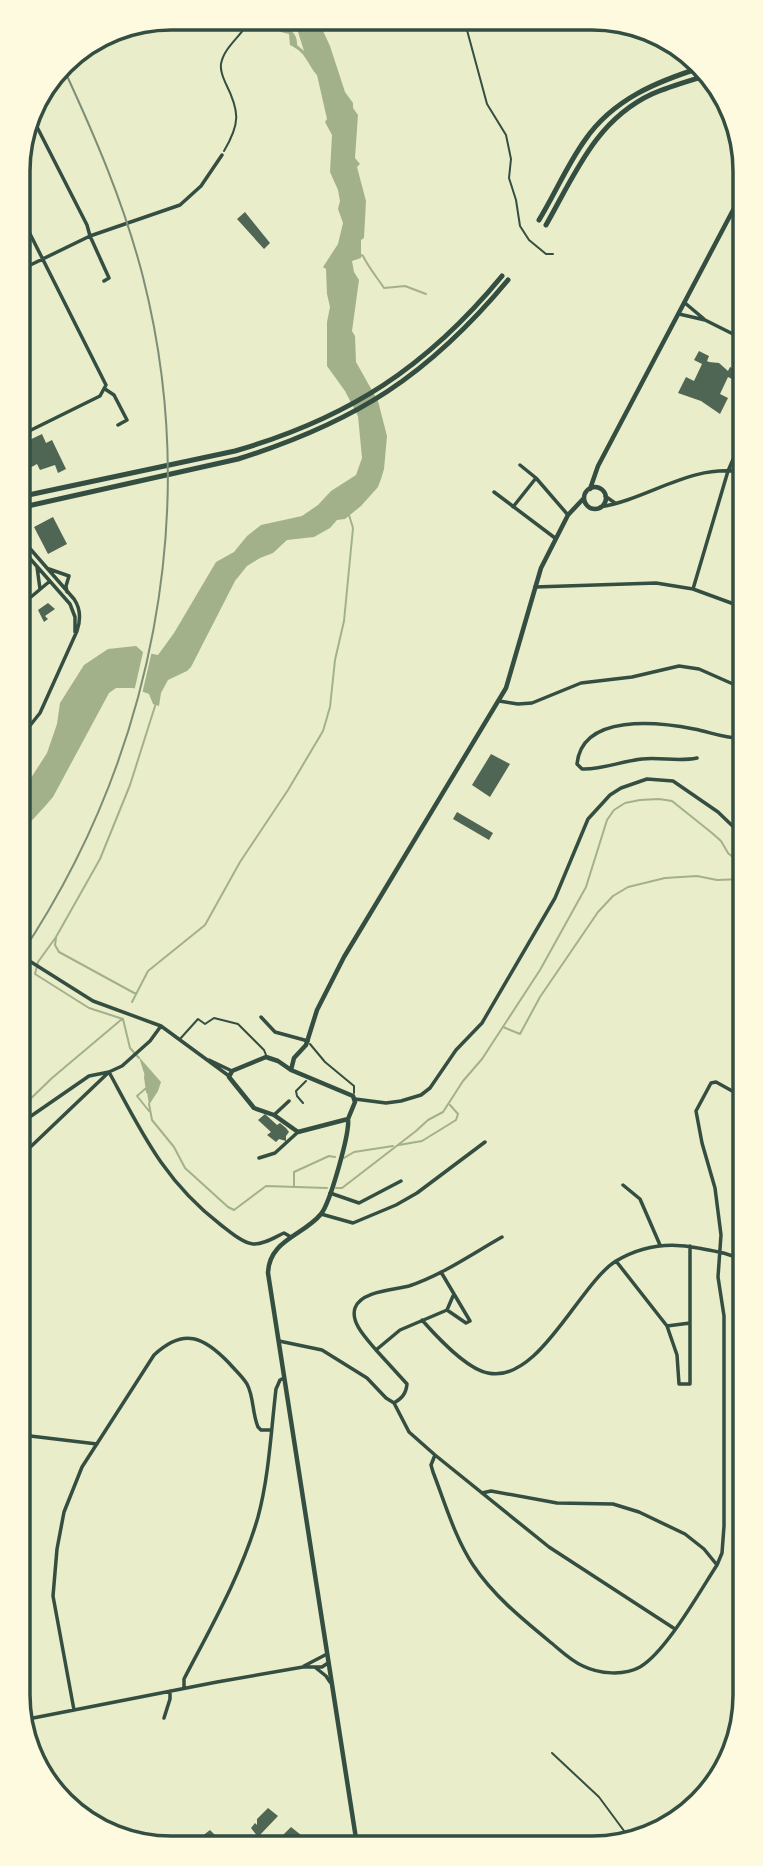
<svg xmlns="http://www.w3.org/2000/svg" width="763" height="1866" font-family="'Titillium Web',sans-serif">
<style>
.water{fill:#a3b18a}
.pier{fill:#e9edc9}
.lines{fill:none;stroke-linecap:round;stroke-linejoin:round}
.stream{stroke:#a3b18a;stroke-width:2}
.building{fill:#4f6655}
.path{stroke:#344e41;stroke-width:2}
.service{stroke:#344e41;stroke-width:2}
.minor{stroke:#344e41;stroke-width:3.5}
.tertiary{stroke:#344e41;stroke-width:4.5}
.primary{stroke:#344e41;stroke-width:5}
.rail{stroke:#7c8e77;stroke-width:2}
.rim{fill:none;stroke:#344e41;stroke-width:3.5}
</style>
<rect width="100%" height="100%" fill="#e9edc9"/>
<path class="water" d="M 273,18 L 278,18 L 279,24 C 289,28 298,33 297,45 L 304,51 L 298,32 L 286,18 L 317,18 L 330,46 L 345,92 L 353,103 L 353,108 L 358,115 L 355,158 L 360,164 L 357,167 L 366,201 L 364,238 L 361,240 L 361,258 L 352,261 L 354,272 L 359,280 L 352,331 L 355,336 L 356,362 L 378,401 L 387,436 L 384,469 L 381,479 L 378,487 L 361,506 L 345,519 L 337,520 L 330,528 L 314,537 L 287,540 L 273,553 L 260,558 L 247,566 L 235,581 L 191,667 L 187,671 L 168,680 L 161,693 L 159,706 L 153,704 L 149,694 L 133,688 L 116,688 L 109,693 L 53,797 C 42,810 31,821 20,833 L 20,795 L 47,753 L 57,724 L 60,703 L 84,665 L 108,649 L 136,646 L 143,652 L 158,655 L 174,633 L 216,562 L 234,552 L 247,536 L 261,525 L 302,516 L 318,505 L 331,491 L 356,475 L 362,458 L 358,416 L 345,391 L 327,366 L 327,322 L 330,307 L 327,294 L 326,269 L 323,267 L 338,244 L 343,223 L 338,209 L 340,201 L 338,190 L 330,172 L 332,135 L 325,122 L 327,119 L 317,75 C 307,64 307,53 290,45 L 289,34 L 281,32 L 277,24 L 274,25 Z
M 139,1057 L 161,1082 L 158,1091 L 149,1105 L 144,1073 Z"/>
<path class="pier" d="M 144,648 L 152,651 L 142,694 L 134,692 Z"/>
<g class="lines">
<path class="stream" d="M 359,254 L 363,256 C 369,268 376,276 384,288 L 405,286 L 426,294
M 56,938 L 55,945 L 59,952 L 136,994
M 132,1002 L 148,971 L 205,925 L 240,862 L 288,790 L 323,731 L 330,707 L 335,660 L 344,621 L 353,528 L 349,515
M 123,1019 L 89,1008 L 35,974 L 38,962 L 56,937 L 100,859 L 130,785 L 156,703
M 123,1019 L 130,1048 L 139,1058
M 503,1027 L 520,1034 L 540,997 L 598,912 L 613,896 L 628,887 L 665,878 L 697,876 L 717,880 L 743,879
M 145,1077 L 147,1092
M 145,1089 L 137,1096 L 149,1111
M 149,1104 L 152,1120 L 174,1147 L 185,1168 L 228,1207 L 234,1210 L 266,1186 L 327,1188
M 21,1108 L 52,1078 L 122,1019
M 399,1145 L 422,1141 L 456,1120 L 458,1114 L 450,1105
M 344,1158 L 354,1152 L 393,1146
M 294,1186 L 294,1172 L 329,1156 L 335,1157
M 336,1188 L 342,1188 L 416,1131 L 428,1120 L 443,1112 L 463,1081 L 482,1059 L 540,970 L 586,887 L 607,820 L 614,810 L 625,803 L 640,800 L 659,799 L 672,801 L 712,833 L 721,841 L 728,853 L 743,866"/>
</g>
<path class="building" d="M 245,212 L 270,243 L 264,249 L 237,219 Z
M 699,351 L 709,356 L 707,361 L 709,362 L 719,363 L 728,371 L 730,367 L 741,372 L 736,381 L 728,377 L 720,394 L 728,398 L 720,414 L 701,401 L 678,393 L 686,377 L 694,381 L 702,364 L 694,360 Z
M 42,434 L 46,443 L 52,440 L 66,469 L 58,473 L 55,465 L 40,470 L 37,464 L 19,474 L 19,445 Z
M 53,517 L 67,544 L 48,554 L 34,527 Z
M 48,603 L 55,609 L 45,616 L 48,619 L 44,622 L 38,610 Z
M 491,754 L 510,764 L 490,797 L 472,785 Z
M 457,812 L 493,833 L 489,840 L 453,819 Z
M 265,1114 L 277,1125 L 280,1123 L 286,1128 L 289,1132 L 286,1136 L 286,1141 L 279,1139 L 276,1142 L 267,1135 L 271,1132 L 258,1120 Z
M 268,1808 L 278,1816 L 258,1837 L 251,1828 L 255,1823 L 257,1825 L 257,1819 Z
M 291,1827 L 301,1835 L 293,1845 L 279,1845 L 278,1840 Z
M 210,1830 L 225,1845 L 227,1842 L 231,1845 L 209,1845 L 201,1837 Z"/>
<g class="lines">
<path class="path" d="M 464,19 L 487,104 L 506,135 L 511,159 L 509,178 L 516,200 L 520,226 L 529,240 L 546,254 L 553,254
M 224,151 C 240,124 240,112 226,84 C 223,77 220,72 221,64 C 224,46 244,34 251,18
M 310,1044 L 325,1062 L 354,1086 L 354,1093
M 303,1103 L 297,1096 L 296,1091 L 306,1081
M 736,1595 L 745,1603
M 552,1753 L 599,1797 L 633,1843"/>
<path class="service" d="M 180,1039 L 198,1019 L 205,1024 L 214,1018 L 238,1024 L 264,1050 L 266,1055"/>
<path class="minor" d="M 29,117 L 36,125 L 87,225 L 90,236 L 109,278 L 104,281
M 18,210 L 106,385 L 100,396 L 19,436
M 18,271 L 90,236 L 180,205 L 201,186 L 222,155
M 685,303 L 704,319
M 679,314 L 705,320 L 741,338
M 18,356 L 26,373 L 19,377
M 105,389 L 114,395 L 127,420 L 118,425
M 520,465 L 536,478 L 568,515
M 494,492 L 555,538
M 605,496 L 615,503
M 513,507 L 536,478
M 600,507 C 649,499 690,464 741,472
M 19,536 L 74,599 C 81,609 81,619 77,631 L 40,713 L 20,738
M 19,546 L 70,604 L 75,617 L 75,632
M 37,567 L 40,589
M 49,569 L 69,576 L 66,586 L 67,592
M 535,587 L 656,583 L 693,589 L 742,607
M 693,589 L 728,471 L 741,441
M 19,607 L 50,581
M 499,701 L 518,704 L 532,703 L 581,683 L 632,677 L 679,666 L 699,669 L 742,688
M 697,758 C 678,762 661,757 642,759 C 622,761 601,770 582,769 L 577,764 C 582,713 659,722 694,729 C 710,732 726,739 742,738
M 20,955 L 93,1001 L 161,1026 L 229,1076
M 261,1017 L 275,1032 L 308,1041
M 209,1060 L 232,1071
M 355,1099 L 386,1103 L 401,1101 L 421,1095 L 430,1088 L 456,1050 L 482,1023 L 555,898 L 588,819 L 610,795 L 621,788 L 647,779 L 673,781 L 718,812 L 743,836
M 274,1115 L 289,1101
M 21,1123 L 89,1076 L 109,1072 L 122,1066 L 150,1041 L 161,1026
M 21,1156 L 109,1072 C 142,1133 164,1181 221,1225 C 229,1231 242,1243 253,1244 C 263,1245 275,1237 284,1233 L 291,1237
M 259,1158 L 275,1153 L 298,1132
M 623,1185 L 640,1199 L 660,1245
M 330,1193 L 359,1203 L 401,1181
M 321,1214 L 353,1223 L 396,1205 L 417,1193 L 485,1142
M 616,1261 L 667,1326 L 677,1355 L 679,1384 L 690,1384 L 690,1246
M 447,1310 L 453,1296
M 422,1320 C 436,1336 467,1369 488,1373 C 539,1384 579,1284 616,1261 C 641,1246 670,1242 698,1248 C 715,1251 729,1253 744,1261
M 667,1326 L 690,1323
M 279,1341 L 322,1350 L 367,1378 L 386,1398 L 394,1403 L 409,1432 L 435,1455 L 549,1547 L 675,1629
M 376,1350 C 368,1340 350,1323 355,1308 C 361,1291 394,1290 409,1286 C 442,1275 472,1254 502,1237
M 394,1403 C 402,1398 406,1394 407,1384 L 376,1350 L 400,1330 L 447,1310 L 466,1323 L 470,1321 L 441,1272
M 22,1435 L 97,1444
M 435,1455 L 431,1465 L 433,1472 C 445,1503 455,1538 473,1565 C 493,1595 521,1618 549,1641 C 559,1649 571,1661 583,1666 C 599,1674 624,1676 640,1667 C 666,1652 700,1591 717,1565 L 722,1553 L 724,1526 L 724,1316 L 718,1277 L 721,1235 L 715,1188 L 702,1143 L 696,1111 L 711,1083 L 716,1082 L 743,1097
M 482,1493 L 491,1491 L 557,1503 L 613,1504 L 639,1512 L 685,1534 L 704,1549 L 717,1565
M 304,1666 L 327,1654
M 316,1668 L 326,1676 L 330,1682
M 184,1688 L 184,1679 C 211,1627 242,1573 258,1517 C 269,1476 271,1431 276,1389 L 280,1380 L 284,1378
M 74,1710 L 53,1596 L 57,1549 L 64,1512 L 82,1467 L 154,1355 C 184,1327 204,1337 229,1363 C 235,1370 242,1376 247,1384 C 254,1397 252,1413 258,1427 L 261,1430 L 271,1430
M 164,1718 L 170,1699 L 170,1691
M 23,1720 L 217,1682 L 303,1667 L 322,1667 L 328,1663"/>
<path class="tertiary" d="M584 498a11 11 0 1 1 22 0a11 11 0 1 1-22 0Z
M 590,489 L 598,466 L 741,195
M 266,1057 L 278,1061 L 291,1070 L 353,1096 L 355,1102 L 348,1119 L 298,1132 L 274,1115 L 254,1108 L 229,1077 L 232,1071 Z
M 291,1070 L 294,1058 L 306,1045 L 317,1010 L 344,957 L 506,688 L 541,568 L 568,515 L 584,498
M 348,1119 C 350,1133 330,1203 321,1214 C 303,1236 269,1240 268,1273 L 357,1845"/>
<path class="primary" d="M 539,220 C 555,194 567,165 585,140 C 613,99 658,81 703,67
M 546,225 C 575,174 596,120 652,94 C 670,86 689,81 708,75
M 19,497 L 235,451 C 349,418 427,367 502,276
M 19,508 L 238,459 C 356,422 429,375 508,280"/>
<path class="rail" d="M 20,956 C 153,757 202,510 143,277 C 124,203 94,134 62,65"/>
</g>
<path d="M0 0H763V1866H0ZM171 30H592A141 141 0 0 1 733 171V1695A141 141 0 0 1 592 1836H171A141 141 0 0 1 30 1695V171A141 141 0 0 1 171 30Z" fill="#fefae0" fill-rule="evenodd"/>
<path class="rim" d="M171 30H592A141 141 0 0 1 733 171V1695A141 141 0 0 1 592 1836H171A141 141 0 0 1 30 1695V171A141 141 0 0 1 171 30Z"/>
</svg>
